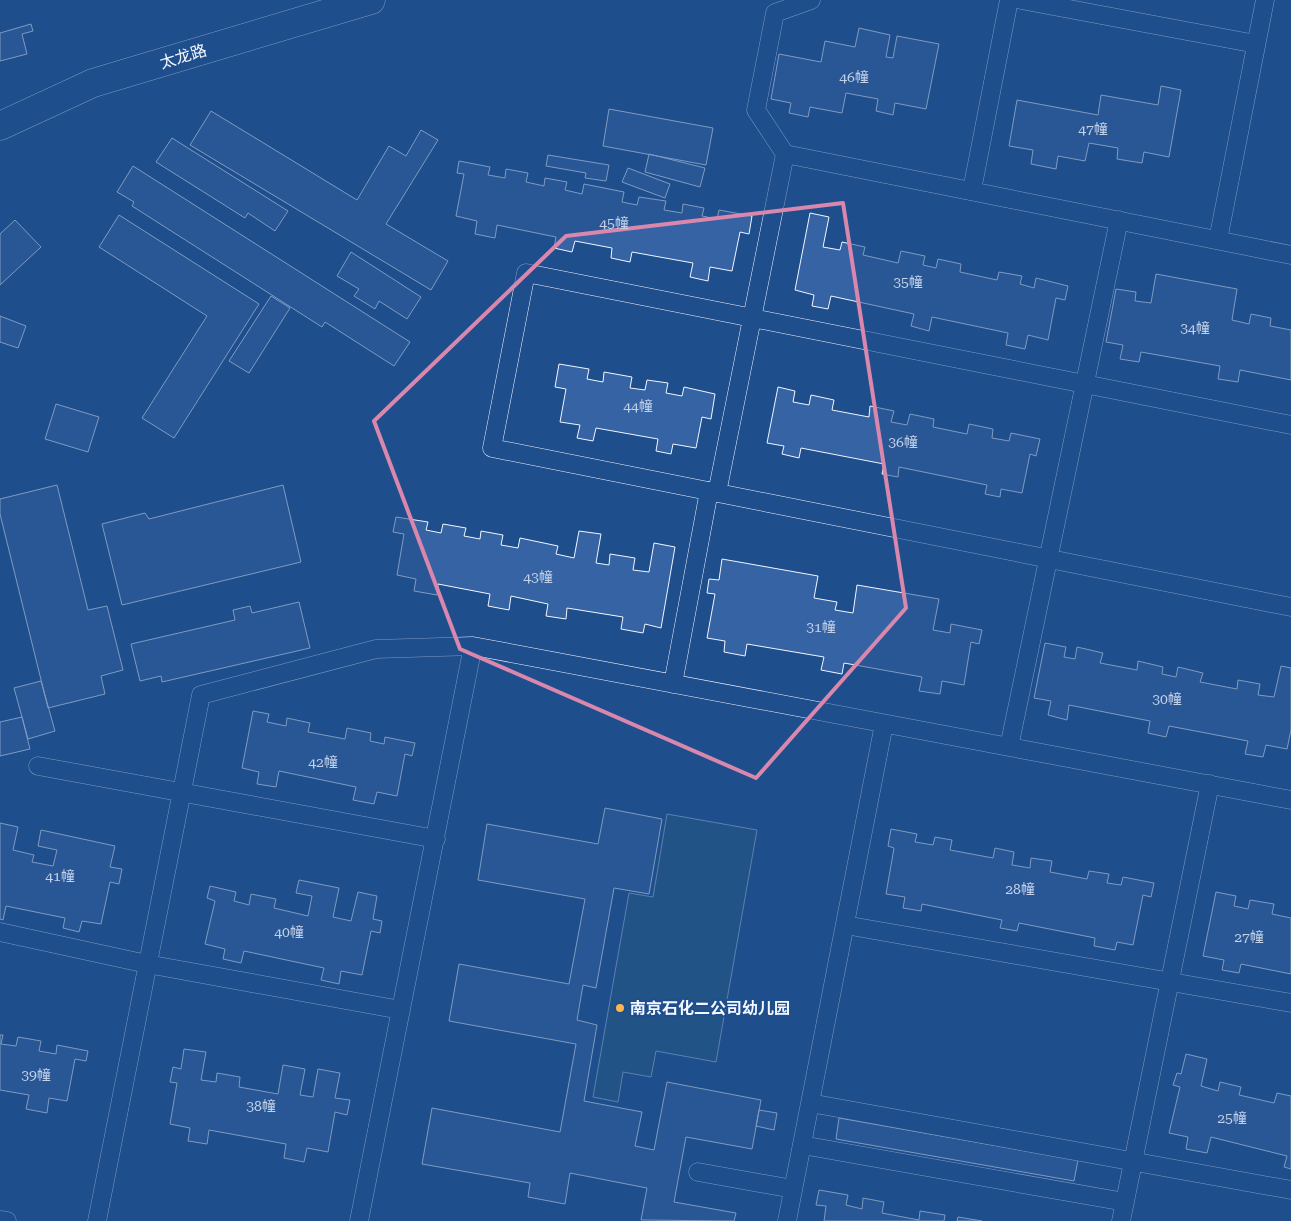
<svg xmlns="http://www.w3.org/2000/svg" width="1291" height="1221" font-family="'Roboto Serif','Noto Sans SC',serif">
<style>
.green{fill:#245a82;stroke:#a8bbd7}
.building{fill:#3563a3;stroke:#f2f6ff}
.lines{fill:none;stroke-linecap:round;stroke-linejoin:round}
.service-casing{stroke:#f2f6ff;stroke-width:19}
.tertiary-casing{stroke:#f2f6ff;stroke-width:29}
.service{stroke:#1f4e8c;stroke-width:18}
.tertiary{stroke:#1f4e8c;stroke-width:28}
.marked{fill:none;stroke:#da87ad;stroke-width:4;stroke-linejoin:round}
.poi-dot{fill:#ffb74d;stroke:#1f4e8c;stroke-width:2}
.labels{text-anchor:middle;stroke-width:4;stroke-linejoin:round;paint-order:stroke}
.number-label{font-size:14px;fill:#c3d1e8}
.street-label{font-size:16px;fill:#f2f6ff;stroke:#1f4e8c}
.poi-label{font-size:16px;font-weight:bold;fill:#f2f6ff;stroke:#1f4e8c;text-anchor:start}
</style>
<rect width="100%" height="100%" fill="#1f4e8c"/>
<path class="green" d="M 667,814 L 757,830 L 716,1062 L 656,1051 L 651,1077 L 623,1072 L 618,1102 L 593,1097 L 629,893 L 653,897 Z"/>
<path class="building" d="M 31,24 L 33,31 L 22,34 L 27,54 L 0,61 L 0,33 Z
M 859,28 L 890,35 L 886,57 L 893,58 L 897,36 L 939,44 L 926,109 L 895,103 L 893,115 L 876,111 L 878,99 L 846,93 L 842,113 L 810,107 L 808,117 L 789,113 L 791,103 L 771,99 L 779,54 L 821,62 L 825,41 L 855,47 Z
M 1161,86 L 1181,90 L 1169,157 L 1144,152 L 1142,163 L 1117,159 L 1118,148 L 1089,143 L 1085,161 L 1058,156 L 1056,169 L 1031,164 L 1033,150 L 1009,146 L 1017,100 L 1098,115 L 1101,95 L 1158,105 Z
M 609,109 L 713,128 L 706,165 L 603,146 Z
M 211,111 L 357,200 L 389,146 L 406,156 L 421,130 L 438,140 L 386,224 L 448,261 L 431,290 L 190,145 Z
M 172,138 L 288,211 L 275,231 L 248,213 L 245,218 L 156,162 Z
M 649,154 L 705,168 L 700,187 L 645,172 Z
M 548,155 L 609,165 L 606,181 L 585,178 L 586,173 L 546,166 Z
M 459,161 L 490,167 L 488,175 L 505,178 L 506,169 L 528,173 L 526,182 L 544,186 L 545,178 L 567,182 L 565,190 L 582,194 L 584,184 L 624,192 L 622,202 L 637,205 L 639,197 L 666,201 L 664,210 L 682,213 L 683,204 L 704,208 L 702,216 L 717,219 L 719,210 L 752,216 L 749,234 L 740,232 L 732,271 L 710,267 L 708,281 L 690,277 L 693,263 L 632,252 L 630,262 L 611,258 L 612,248 L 575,241 L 572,252 L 554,248 L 556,237 L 497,225 L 495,238 L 475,234 L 477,221 L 456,216 L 464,174 L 457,173 Z
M 133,166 L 410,342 L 394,366 L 325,322 L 322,327 L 132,206 L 134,202 L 117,192 Z
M 628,168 L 670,184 L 665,198 L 622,182 Z
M 810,213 L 829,217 L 823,247 L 840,250 L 842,242 L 865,247 L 863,255 L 898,263 L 901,251 L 925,256 L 923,265 L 936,268 L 938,259 L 961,264 L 960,272 L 997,280 L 999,272 L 1022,276 L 1020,284 L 1034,288 L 1036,278 L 1068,286 L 1065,300 L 1056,298 L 1048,340 L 1028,335 L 1025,349 L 1006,345 L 1008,333 L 932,317 L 929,331 L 911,326 L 914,314 L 831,296 L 828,309 L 812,306 L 814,295 L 795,290 Z
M 119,215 L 259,304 L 174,438 L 142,418 L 207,316 L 99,247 Z
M 15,220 L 41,247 L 0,285 L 0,234 Z
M 351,252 L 421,297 L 407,319 L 379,301 L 375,309 L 354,296 L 359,289 L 337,276 Z
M 1156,274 L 1237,289 L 1232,320 L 1249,324 L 1251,314 L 1271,318 L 1270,326 L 1291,330 L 1291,380 L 1240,370 L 1238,382 L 1218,379 L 1220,366 L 1141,352 L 1139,362 L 1120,359 L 1123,345 L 1106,342 L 1116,289 L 1136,292 L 1135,301 L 1151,303 Z
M 271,296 L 290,308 L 249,373 L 229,361 Z
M 0,316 L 26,326 L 18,348 L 0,342 Z
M 559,364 L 589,369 L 587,379 L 603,382 L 604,372 L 632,377 L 630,388 L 645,390 L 647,380 L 668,383 L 666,393 L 682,396 L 684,387 L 715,394 L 711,419 L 702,417 L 696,448 L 673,444 L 671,454 L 656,451 L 658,439 L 596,428 L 593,441 L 577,438 L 580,425 L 560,422 L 566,389 L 555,387 Z
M 778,387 L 795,391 L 793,402 L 809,405 L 811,395 L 834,400 L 832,410 L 869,417 L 870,406 L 894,411 L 891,422 L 907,425 L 910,414 L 934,419 L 933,427 L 967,434 L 969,424 L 993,429 L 992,438 L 1009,441 L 1011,433 L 1040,439 L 1036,456 L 1030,454 L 1022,493 L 1001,489 L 1000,497 L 985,494 L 987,485 L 899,467 L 898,477 L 882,474 L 884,464 L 801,448 L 799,458 L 782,454 L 784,446 L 767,443 Z
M 56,404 L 99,417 L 88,452 L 45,439 Z
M 57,485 L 88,610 L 107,606 L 123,670 L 101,676 L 105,694 L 48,708 L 0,514 L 0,499 Z
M 283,485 L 301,562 L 122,605 L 102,524 L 145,513 L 149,519 Z
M 396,517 L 428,522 L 426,530 L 441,533 L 443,524 L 466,528 L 464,536 L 480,539 L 481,531 L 503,535 L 501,545 L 518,548 L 520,538 L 558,546 L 556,554 L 574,558 L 579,531 L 601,534 L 596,563 L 609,565 L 610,554 L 635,558 L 633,570 L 649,572 L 654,543 L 675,547 L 661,628 L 645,624 L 643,633 L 621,629 L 623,617 L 567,608 L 566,619 L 546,616 L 548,604 L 511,596 L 509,610 L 488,606 L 490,594 L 438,584 L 437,595 L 414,591 L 416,579 L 397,575 L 404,534 L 393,532 Z
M 722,559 L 818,576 L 814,598 L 837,602 L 835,610 L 853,613 L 857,585 L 939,599 L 933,630 L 950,633 L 951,624 L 982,630 L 979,644 L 971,642 L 964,685 L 942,681 L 940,694 L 919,691 L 922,677 L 844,663 L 842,674 L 821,670 L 824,657 L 747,644 L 745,656 L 724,652 L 725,641 L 707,638 L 715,594 L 707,593 L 709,579 L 719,580 Z
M 299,602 L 310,648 L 162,682 L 161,676 L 140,681 L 131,644 L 235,620 L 233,610 L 250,606 L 252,613 Z
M 1045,643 L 1066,647 L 1064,657 L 1075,659 L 1077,647 L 1103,653 L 1100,663 L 1137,670 L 1138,661 L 1163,667 L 1162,674 L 1176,677 L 1178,667 L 1203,673 L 1200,682 L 1237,689 L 1238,680 L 1260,684 L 1258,695 L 1274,697 L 1281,666 L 1291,668 L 1291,730 L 1287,749 L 1266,745 L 1263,757 L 1245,754 L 1248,741 L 1169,726 L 1166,737 L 1148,733 L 1150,721 L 1069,705 L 1067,720 L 1048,715 L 1051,701 L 1034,698 Z
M 41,681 L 55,731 L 28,739 L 14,688 Z
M 253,711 L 269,714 L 267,722 L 286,726 L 287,718 L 310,723 L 308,732 L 345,739 L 347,728 L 371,733 L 370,741 L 384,744 L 385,737 L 415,743 L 412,756 L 405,754 L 397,796 L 377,792 L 374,804 L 353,800 L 356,787 L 279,771 L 276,787 L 257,784 L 259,772 L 242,768 Z
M 22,717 L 30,749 L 0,756 L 0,722 Z
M 605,808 L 662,819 L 649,894 L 614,888 L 596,988 L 583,985 L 577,1020 L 597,1025 L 584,1101 L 642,1112 L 635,1146 L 654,1150 L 667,1082 L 761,1100 L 752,1149 L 686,1137 L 674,1202 L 736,1213 L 734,1221 L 641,1220 L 647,1188 L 570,1173 L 565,1204 L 528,1197 L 530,1183 L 422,1164 L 432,1108 L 560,1132 L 576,1044 L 449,1021 L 459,964 L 569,984 L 585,899 L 478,880 L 487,824 L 598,844 Z
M 0,823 L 18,827 L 13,850 L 34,855 L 32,862 L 53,866 L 57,850 L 38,846 L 41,830 L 115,846 L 110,867 L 122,869 L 119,884 L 110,882 L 101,924 L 82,921 L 79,932 L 63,928 L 65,918 L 6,906 L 3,920 L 0,919 Z
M 891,829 L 917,834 L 915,842 L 933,845 L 935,837 L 952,840 L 950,850 L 993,858 L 995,848 L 1014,852 L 1012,865 L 1030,868 L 1031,858 L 1052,861 L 1050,872 L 1087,879 L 1089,871 L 1109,874 L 1107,883 L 1121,885 L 1123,877 L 1154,883 L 1151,897 L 1143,895 L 1133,945 L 1117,942 L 1115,950 L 1094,946 L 1095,938 L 1019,923 L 1017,931 L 1000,928 L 1002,920 L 922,904 L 921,911 L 903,908 L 905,897 L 886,894 L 894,848 L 888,846 Z
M 299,880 L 339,888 L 333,917 L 351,921 L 358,892 L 377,896 L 373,919 L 382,921 L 380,933 L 371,931 L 362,975 L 341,971 L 339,984 L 321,980 L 324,968 L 244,951 L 241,963 L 223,959 L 225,949 L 205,944 L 215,901 L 207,898 L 210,886 L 236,892 L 234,901 L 249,905 L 251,894 L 276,899 L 274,908 L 308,916 L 312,896 L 296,893 Z
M 1216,892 L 1236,896 L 1234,906 L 1248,909 L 1250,900 L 1274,904 L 1272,914 L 1291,918 L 1291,974 L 1241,964 L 1239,973 L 1222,970 L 1224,960 L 1203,956 Z
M 0,1035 L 3,1035 L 1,1044 L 16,1046 L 18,1037 L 41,1041 L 39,1051 L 56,1054 L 57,1045 L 88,1051 L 86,1061 L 75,1059 L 67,1101 L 49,1098 L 47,1113 L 26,1109 L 29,1095 L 0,1090 Z
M 184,1049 L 206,1052 L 201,1080 L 216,1082 L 217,1073 L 240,1077 L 239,1087 L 278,1094 L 283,1065 L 305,1069 L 300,1095 L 313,1097 L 318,1069 L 340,1073 L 335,1098 L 350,1100 L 347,1115 L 335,1112 L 328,1152 L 307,1148 L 304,1162 L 284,1158 L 286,1144 L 209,1130 L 207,1144 L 188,1141 L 190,1128 L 170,1124 L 177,1083 L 170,1082 L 173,1067 L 181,1069 Z
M 1186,1054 L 1207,1059 L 1201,1086 L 1218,1091 L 1220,1082 L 1241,1087 L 1239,1095 L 1274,1103 L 1277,1093 L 1291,1096 L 1291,1169 L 1284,1167 L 1287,1156 L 1211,1137 L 1207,1153 L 1186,1149 L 1188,1137 L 1169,1133 L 1180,1087 L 1173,1085 L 1177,1073 L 1181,1074 Z
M 759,1110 L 777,1113 L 774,1130 L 756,1126 Z
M 839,1118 L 1078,1160 L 1074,1181 L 836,1139 Z
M 819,1190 L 848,1195 L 846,1205 L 862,1209 L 863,1198 L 884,1202 L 882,1213 L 919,1220 L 920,1211 L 945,1215 L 944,1221 L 824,1221 L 826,1206 L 816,1205 Z
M 958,1217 L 982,1221 L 957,1221 Z"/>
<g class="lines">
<defs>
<path id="service" d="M 811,0 L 775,13 L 756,110 L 785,154 L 1291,255
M 1021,0 L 1256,44
M 972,190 L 1009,0
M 1218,240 L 1265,0
M 1291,425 L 526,273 L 492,448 L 1291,607
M 717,493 L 785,154
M 673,684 L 709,491
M 1009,747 L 1119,220
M 38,766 L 436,839
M 845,925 L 1291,1003
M 0,932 L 147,964 L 401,1010
M 810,1103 L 1291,1190
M 802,1145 L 1125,1202
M 698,1172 L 793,1189
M 0,1220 L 7,1221
M 97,1221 L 201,695 L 376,649 L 473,646 L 1291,800
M 359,1221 L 473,646
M 787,1221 L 884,724
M 1121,1221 L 1210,784"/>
<path id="tertiary" d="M 0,126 L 93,83 L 371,0"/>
</defs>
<use href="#service" class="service-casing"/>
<use href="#tertiary" class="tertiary-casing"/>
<use href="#service" class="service"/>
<use href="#tertiary" class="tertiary"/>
</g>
<path d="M0 0H1291V1221H0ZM 843,203 L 906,608 L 756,778 L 460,649 L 374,421 L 566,236 Z" fill="#1f4e8c" fill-opacity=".55" fill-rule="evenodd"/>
<path class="marked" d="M 843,203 L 906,608 L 756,778 L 460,649 L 374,421 L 566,236 Z"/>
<circle class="poi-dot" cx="620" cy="1008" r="5"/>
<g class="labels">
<g class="number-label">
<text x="854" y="82">46幢</text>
<text x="1093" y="134">47幢</text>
<text x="614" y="228">45幢</text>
<text x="908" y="287">35幢</text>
<text x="1195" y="333">34幢</text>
<text x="638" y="411">44幢</text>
<text x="903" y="447">36幢</text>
<text x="538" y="582">43幢</text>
<text x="821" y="632">31幢</text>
<text x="1167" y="704">30幢</text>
<text x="323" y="767">42幢</text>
<text x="60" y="881">41幢</text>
<text x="1020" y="894">28幢</text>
<text x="289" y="937">40幢</text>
<text x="1249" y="942">27幢</text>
<text x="36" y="1080">39幢</text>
<text x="261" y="1111">38幢</text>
<text x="1232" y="1123">25幢</text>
</g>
<g class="street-label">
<text transform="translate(183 56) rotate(-17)" y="6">太龙路</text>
</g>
<g class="poi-label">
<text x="630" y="1014">南京石化二公司幼儿园</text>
</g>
</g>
</svg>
